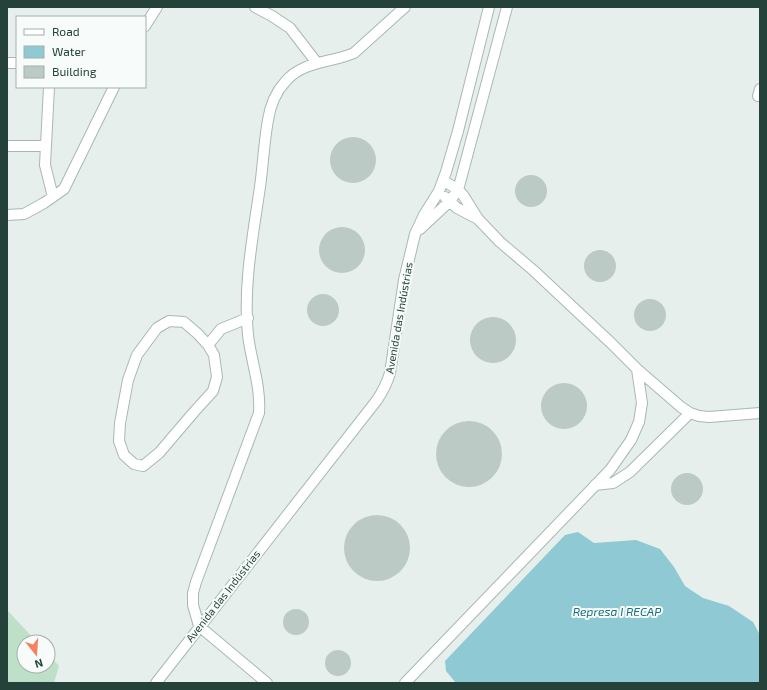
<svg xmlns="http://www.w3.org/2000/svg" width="767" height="690" font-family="'Exo 2',sans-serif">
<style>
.green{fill:#bfe0c8}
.water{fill:#8ec9d4}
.building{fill:#bbcac4}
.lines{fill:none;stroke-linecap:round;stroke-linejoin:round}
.minor-casing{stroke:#a8b8b2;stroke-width:12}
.minor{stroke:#fff;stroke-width:10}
.labels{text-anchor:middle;stroke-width:4;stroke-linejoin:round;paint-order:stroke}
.street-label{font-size:11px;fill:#24423a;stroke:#f7fbf9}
.water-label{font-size:12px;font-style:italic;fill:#1c6f80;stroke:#f7fbf9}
</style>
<rect width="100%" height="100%" fill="#e6efeb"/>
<path class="green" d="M 7,610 L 37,642 L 24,642 L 24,666 L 48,666 L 48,654 L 59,666 L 54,683 L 7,683 Z"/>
<path class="water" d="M 578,532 L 594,543 L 636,540 L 660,549 L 674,567 L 685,586 L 703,598 L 729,606 L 753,622 L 760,635 L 760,683 L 456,683 L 446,671 L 445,661 L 565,535 Z"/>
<path class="building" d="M330 160a23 23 0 1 1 46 0a23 23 0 1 1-46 0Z
M515 191a16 16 0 1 1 32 0a16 16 0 1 1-32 0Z
M319 250a23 23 0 1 1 46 0a23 23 0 1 1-46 0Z
M584 266a16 16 0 1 1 32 0a16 16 0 1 1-32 0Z
M307 310a16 16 0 1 1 32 0a16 16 0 1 1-32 0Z
M634 315a16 16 0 1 1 32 0a16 16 0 1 1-32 0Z
M470 340a23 23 0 1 1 46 0a23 23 0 1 1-46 0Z
M541 406a23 23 0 1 1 46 0a23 23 0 1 1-46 0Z
M436 454a33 33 0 1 1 66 0a33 33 0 1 1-66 0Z
M671 489a16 16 0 1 1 32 0a16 16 0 1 1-32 0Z
M344 548a33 33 0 1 1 66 0a33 33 0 1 1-66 0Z
M283 622a13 13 0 1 1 26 0a13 13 0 1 1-26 0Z
M325 663a13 13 0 1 1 26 0a13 13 0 1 1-26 0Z"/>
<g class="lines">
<defs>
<path id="minor" d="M 255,7 L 272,16 L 290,28 L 317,63
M 145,26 L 157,7
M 7,63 L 17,63
M 49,87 L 45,165 L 53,197
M 758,96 L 760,89
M 7,146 L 46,146
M 445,197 L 457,208 L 478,219
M 7,215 L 24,214 L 44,203 L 64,189 L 114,87
M 420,229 L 449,202 L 458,190 L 507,7
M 169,321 L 184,322 L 198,334 L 208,345 L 214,355 L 217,377 L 213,391 L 194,412 L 159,453 L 143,466 L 134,464 L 124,455 L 119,441 L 120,423 L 128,380 L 137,355 L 157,328 Z
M 208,345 L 221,329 L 248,318
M 637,369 L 681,407 L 690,413 L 699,416 L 709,417 L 760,413
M 595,485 L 613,483 L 630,472 L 690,413
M 156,683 L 377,400 C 383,391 387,383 390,373 L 404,280 L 415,234 L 424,215 L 439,191 L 446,172 L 458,131 L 489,7
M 267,683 L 199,626 L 193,605 L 193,593 L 196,582 L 259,413 C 261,386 251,361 248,335 C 243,286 253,235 260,187 C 263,165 264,142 268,120 C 270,107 276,92 285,82 C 302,61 331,63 354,53 L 405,7
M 405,683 L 610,470 L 631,440 L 639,422 L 642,403 L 637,369 L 611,343 L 533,270 L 500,242 L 478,219 L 463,195 L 456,188 L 443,181"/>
</defs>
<use href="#minor" class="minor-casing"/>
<use href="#minor" class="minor"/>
</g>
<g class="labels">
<g class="street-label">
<text transform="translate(399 318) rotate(-80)" y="4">Avenida das Indústrias</text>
<text transform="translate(223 596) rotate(-52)" y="4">Avenida das Indústrias</text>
</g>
<g class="water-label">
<text x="617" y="616">Represa I RECAP</text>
</g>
</g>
<rect width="767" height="690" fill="none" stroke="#24423a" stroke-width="16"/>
<rect x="16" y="16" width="130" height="72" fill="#f7fbf9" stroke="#a3b1ad"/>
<rect x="24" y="29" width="20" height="6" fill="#ffffff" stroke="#a3b1ad"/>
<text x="52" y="36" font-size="12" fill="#24423a">Road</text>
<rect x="24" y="46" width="20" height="12" fill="#8ec9d4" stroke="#a3b1ad"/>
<text x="52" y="56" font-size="12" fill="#24423a">Water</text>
<rect x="24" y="66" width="20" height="12" fill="#bbcac4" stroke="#a3b1ad"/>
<text x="52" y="76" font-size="12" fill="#24423a">Building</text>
<g transform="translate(36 654) rotate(163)"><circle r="19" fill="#f7fbf9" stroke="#a3b1ad"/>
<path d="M0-3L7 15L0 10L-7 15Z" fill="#f4845f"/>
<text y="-6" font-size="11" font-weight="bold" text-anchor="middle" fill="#24423a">N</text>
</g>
</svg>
